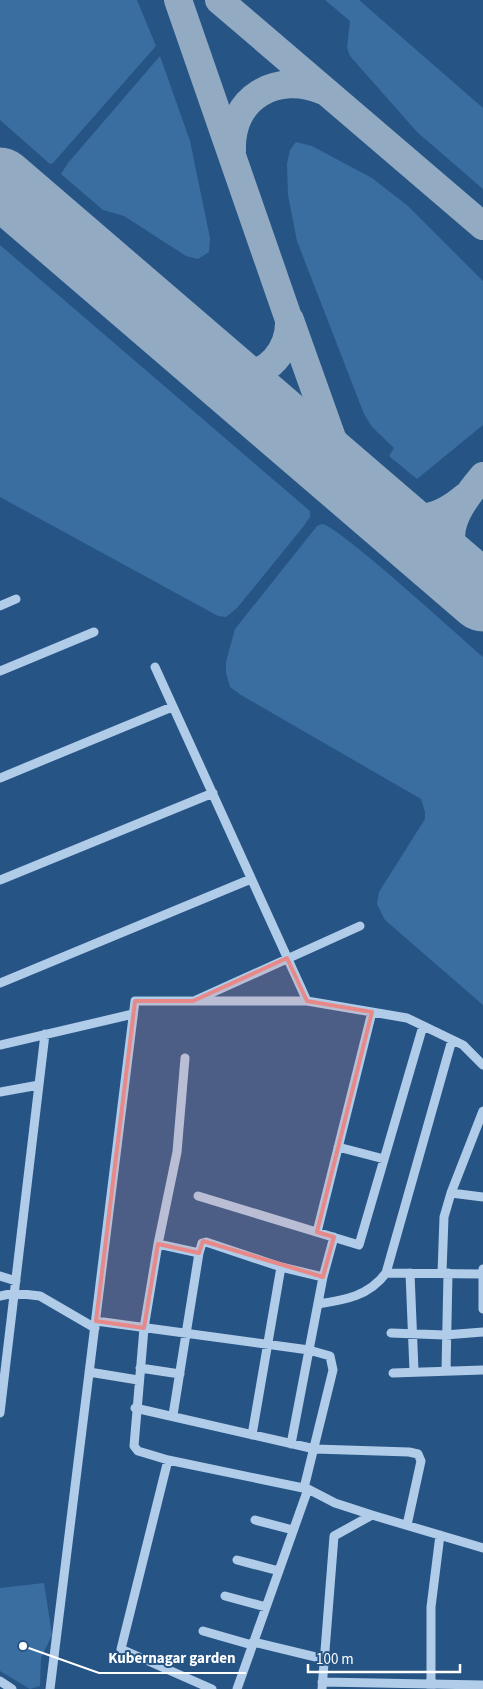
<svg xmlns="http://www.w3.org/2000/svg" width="483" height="1689" font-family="'Source Sans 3',sans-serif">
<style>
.green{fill:#3a6ea1}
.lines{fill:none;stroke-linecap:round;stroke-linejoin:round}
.taxiway{stroke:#92aac2;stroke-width:28}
.runway{stroke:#92aac2;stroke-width:69}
.minor{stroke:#b0cce8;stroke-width:9}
.marked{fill:#e88989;fill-opacity:0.2;stroke:#e88989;stroke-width:4;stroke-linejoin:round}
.leader{fill:none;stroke:#fff;stroke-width:2}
.callout-dot{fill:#fff;stroke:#265485;stroke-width:2}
.callout-label{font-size:15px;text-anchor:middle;font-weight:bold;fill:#fff;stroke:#265485;stroke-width:4;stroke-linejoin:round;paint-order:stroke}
</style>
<rect width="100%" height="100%" fill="#265485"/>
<path class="green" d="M 0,0 L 137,0 L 156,46 L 53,163 L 50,164 L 0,120 Z
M 325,0 L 359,0 L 483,108 L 483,189 L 417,132 L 350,56 L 347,48 L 350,21 Z
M 160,56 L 190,141 L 210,238 L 209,252 L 198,259 L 186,256 L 124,216 L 103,210 L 61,174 L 68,163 Z
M 296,142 L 312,146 L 372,178 L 408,206 L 483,281 L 483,425 L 417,479 L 389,456 L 394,448 L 372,427 L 364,414 L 297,241 L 288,195 L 287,164 L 290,150 Z
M 0,245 L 310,511 L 310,517 L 303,527 L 237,608 L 226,617 L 218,616 L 0,497 Z
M 322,524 C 339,526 461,638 483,657 L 483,1005 L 385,920 L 377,904 L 379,892 L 425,819 L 425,812 L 421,799 L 241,695 L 230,687 L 226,673 L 226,662 L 235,629 L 317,526 Z
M 44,1583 L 52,1635 L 41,1658 L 40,1686 L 30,1689 L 0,1671 L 0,1588 Z"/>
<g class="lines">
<path class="taxiway" d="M 178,0 L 289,320 C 290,349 268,379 236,373 C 227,371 218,366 210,363
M 219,0 L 483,226
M 232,151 C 230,97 277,71 324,91
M 290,320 L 341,463 L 350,483
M 483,476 C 442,525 439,547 483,595
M 367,497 C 406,520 427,529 465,497"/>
<path class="runway" d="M 0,182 L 483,597"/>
<path class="minor" d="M 0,606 L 16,599
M 155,667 L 307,1001
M 0,671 L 94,632
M 0,778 L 172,707
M 0,880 L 213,793
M 0,983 L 251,879
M 196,1000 L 360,926
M 452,1040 L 386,1273 L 483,1274
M 0,1045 L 133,1014
M 0,1092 L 39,1085
M 483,1111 L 451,1193 L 483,1197
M 338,1147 L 384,1159
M 198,1196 L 359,1245 L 423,1026
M 317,1232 L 372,1012
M 158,1244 L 177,1152 L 185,1058
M 483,1269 L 483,1309
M 410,1273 L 414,1371
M 442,1273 L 444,1217 L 451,1193
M 0,1276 L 16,1281
M 0,1296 L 14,1293 L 40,1296 L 95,1328
M 318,1304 C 345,1300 369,1296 386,1273
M 96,1321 L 309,1350 L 323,1277
M 391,1333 L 445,1335 L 483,1332
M 140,1368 L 180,1374
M 446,1371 L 448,1273
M 89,1372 L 138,1380
M 393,1373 L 483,1370
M 135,1408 L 315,1449 L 409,1452 L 418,1454 L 421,1461 L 407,1525
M 0,1413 L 45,1034
M 173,1415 L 199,1253
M 252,1435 L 281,1267
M 291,1444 L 309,1350 L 330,1356 L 333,1370 L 304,1488
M 168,1460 L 138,1451 L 134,1446 L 144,1328 L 158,1244 L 199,1253 L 202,1243 L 206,1242 L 281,1267 L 323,1277 L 334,1237
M 255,1520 L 293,1530
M 237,1560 L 279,1571
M 225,1596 L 266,1607
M 203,1631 L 252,1645
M 253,1642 L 324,1659
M 0,1681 L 12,1689
M 322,1682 L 483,1685
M 50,1689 L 135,1001 L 307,1001 L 407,1018 L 463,1045 L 483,1065
M 212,1689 L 121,1649 L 168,1460 L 308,1489 L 335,1503 L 372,1515
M 237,1689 L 308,1489
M 322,1689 L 334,1536 L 372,1515 L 483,1548
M 431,1689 L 431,1607 L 440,1535"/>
</g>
<path class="marked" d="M 287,958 L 307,1001 L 372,1012 L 317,1232 L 334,1237 L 323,1277 L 203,1241 L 199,1253 L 158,1244 L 144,1328 L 96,1321 L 135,1001 L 193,1001 Z"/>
<path class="leader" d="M23 1646L99 1673H246"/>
<circle class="callout-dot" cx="23" cy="1646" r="5"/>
<g class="callout-label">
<text x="172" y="1663">Kubernagar garden</text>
</g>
<path d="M308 1664v8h152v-8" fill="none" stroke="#ffffff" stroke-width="2.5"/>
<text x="316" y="1664" font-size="15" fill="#ffffff" stroke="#265485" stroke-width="4" paint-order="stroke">100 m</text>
</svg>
